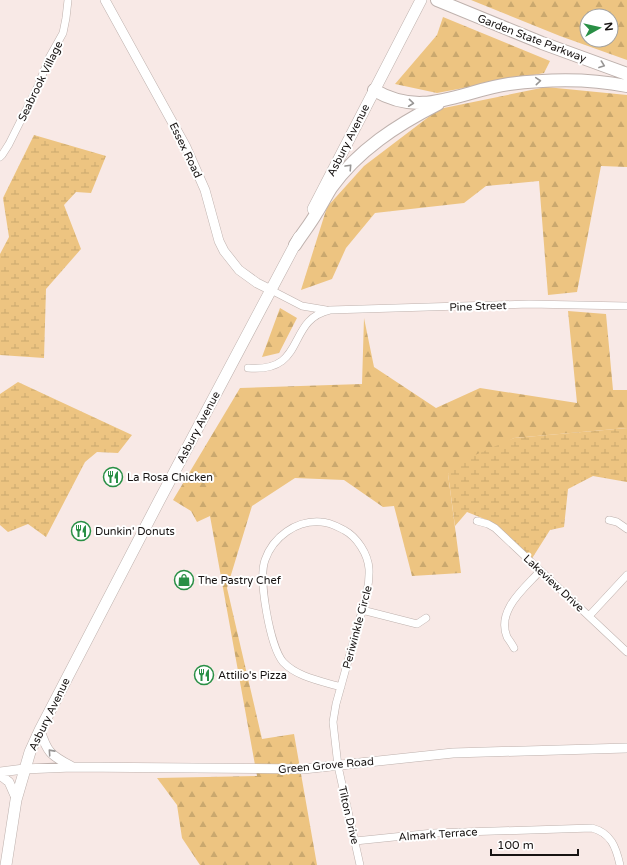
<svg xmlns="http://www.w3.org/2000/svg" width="627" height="865" font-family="'Varela Round',sans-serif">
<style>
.forest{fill:url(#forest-firs);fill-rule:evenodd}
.wetland{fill:url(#wetland-marsh)}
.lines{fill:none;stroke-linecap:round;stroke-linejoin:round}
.minor-casing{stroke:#beb1ad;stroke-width:8}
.tertiary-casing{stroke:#beb1ad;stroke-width:10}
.primary-casing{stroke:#beb1ad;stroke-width:12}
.motorway-casing{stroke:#beb1ad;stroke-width:14}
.minor{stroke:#fff;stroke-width:7}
.tertiary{stroke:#fff;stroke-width:9}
.primary{stroke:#fff;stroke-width:11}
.motorway{stroke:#fff;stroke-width:12}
.oneway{stroke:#979594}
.labels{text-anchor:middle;stroke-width:4;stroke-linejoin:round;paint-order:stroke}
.street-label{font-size:11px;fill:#171312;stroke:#fff}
.poi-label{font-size:11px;fill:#171312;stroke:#fff;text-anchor:start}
</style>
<defs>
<pattern id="forest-firs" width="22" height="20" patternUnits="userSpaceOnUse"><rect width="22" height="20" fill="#edc481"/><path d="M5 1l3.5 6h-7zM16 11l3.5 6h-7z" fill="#caa86e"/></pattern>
<pattern id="wetland-marsh" width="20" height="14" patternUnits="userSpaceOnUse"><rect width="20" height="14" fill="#edc481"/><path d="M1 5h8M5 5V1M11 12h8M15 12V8" fill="none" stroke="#caa86e"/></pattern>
</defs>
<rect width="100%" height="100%" fill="#f8e9e6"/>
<path class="forest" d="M 471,0 L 627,0 L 627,60 L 560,36 ZM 587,16 L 611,16 L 611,40 L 587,40 Z
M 443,17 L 550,61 L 544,73 L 437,93 L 395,84 L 437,35 Z
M 546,87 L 627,95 L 627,167 L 601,166 L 577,292 L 548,295 L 539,181 L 486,186 L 464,203 L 375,213 L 346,248 L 332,279 L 301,290 L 327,207 L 364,166 L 439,109 Z
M 280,308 L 297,318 L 279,353 L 262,357 Z
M 568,311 L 606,314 L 613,390 L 627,390 L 627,428 L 514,438 L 448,474 L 461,573 L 412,576 L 394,506 L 383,507 L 344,480 L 295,478 L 252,506 L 227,588 L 262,739 L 294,734 L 317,865 L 200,865 L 182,838 L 177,805 L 157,778 L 257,776 L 210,516 L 197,522 L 191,511 L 173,500 L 240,388 L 362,384 L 364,318 L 374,367 L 436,408 L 480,388 L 577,403 Z"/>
<path class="wetland" d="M 34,135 L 106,156 L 91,193 L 76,192 L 64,205 L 81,249 L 46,289 L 44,358 L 0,355 L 0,254 L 9,237 L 3,198 Z
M 18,382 L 132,435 L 118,453 L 97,452 L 85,462 L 46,537 L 28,524 L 8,532 L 0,525 L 0,394 Z
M 627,428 L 627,482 L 593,476 L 568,489 L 564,527 L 550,530 L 531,560 L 487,520 L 467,512 L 455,526 L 448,474 L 459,462 L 514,438 Z"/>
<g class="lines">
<defs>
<path id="minor" d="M 0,157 L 2,155 L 9,144 L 38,86 L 49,58 L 63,33 L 66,18 L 68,0
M 271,290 L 302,306 L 326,310
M 248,368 C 308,373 285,320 330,310 L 529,304 L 627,306
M 609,520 L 617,522 L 627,529
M 477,521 L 488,524 L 495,528 L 627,652
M 362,610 L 417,624 L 426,618
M 589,616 L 627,575
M 514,648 C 512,644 509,640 507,637 C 496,610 525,588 540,571
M 341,687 C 321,681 297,677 283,662 C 270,646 258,579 265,560 C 273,537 296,520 321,522 C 329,522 336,526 344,530 C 357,537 368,554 369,569 C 370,588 363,607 358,625 C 351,651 343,678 336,704 L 333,722 L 338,766 L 360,865
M 355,841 L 433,833 L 592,828 C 611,833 616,847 620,865"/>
<path id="tertiary" d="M 105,0 L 186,147 L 205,190 L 219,241 L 224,251 L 239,270 L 257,283 L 271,290
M 40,730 C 47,752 50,755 71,766
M 0,772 L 24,769 L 72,767 L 303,769 L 453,753 L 627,748
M 0,775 L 9,782 L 16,798"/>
<path id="primary" d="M 313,209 L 421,0
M 6,865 L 16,800 L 30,752 L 40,730 L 159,501 L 299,237"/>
<path id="motorway" d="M 437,0 L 542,43 L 627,74
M 374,90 C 423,119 460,91 509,84 C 549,79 587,78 627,86
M 295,245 C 302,234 311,223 317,212 C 322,204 326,196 331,188 C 358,150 397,125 438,104"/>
</defs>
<use href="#minor" class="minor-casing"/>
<use href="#tertiary" class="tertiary-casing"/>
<use href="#primary" class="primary-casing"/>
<use href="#motorway" class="motorway-casing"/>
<use href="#minor" class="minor"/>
<use href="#tertiary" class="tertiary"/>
<use href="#primary" class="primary"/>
<use href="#motorway" class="motorway"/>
</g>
<defs><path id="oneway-chevron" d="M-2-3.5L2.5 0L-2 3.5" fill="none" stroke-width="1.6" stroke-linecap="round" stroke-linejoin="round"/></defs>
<g class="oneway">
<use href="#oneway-chevron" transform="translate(602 65) rotate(20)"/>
<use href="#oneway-chevron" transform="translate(538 81) rotate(-5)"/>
<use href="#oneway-chevron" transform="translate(411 103) rotate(6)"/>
<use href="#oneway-chevron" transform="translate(349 167) rotate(-47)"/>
<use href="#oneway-chevron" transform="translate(51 752) rotate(-132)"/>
</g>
<defs>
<symbol id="restaurant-ring" viewBox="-11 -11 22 22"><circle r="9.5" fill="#fff" stroke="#298f45" stroke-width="1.5"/><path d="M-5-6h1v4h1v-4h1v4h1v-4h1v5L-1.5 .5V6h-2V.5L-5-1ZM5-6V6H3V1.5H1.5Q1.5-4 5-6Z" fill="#298f45"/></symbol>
<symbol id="shop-ring" viewBox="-11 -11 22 22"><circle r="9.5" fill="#fff" stroke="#298f45" stroke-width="1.5"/><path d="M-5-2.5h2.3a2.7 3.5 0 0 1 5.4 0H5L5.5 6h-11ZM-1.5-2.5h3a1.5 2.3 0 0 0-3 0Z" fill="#298f45"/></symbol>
</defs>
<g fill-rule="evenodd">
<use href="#restaurant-ring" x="102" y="466" width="22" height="22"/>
<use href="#restaurant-ring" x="70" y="520" width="22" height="22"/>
<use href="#shop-ring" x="173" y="569" width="22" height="22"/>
<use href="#restaurant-ring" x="193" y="664" width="22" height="22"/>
</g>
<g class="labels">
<g class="street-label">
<text transform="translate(532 38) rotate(21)" y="4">Garden State Parkway</text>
<text transform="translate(40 81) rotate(-64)" y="4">Seabrook Village</text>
<text transform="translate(348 140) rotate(-63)" y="4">Asbury Avenue</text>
<text transform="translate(186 150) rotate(64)" y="4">Essex Road</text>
<text transform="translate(478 306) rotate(-2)" y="4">Pine Street</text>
<text transform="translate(198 427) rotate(-62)" y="4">Asbury Avenue</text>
<text transform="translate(554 583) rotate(43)" y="4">Lakeview Drive</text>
<text transform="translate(357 627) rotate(-75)" y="4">Periwinkle Circle</text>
<text transform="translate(49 714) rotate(-64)" y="4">Asbury Avenue</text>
<text transform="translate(326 765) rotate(-5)" y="4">Green Grove Road</text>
<text transform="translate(349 815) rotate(77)" y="4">Tilton Drive</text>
<text transform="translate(438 834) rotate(-4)" y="4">Almark Terrace</text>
</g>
<g class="poi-label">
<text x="127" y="481">La Rosa Chicken</text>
<text x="95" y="535">Dunkin' Donuts</text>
<text x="198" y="584">The Pastry Chef</text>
<text x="218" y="679">Attilio's Pizza</text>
</g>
</g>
<g transform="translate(599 28) rotate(82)"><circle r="19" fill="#ffffff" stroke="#a2a1a0"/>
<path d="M0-3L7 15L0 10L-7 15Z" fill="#298f45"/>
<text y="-6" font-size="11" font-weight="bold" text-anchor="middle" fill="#171312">N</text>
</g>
<path d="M491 849v6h87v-6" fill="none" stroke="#171312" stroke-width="2"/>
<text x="497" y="849" font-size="12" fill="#171312" stroke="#ffffff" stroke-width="3" paint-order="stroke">100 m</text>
</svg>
